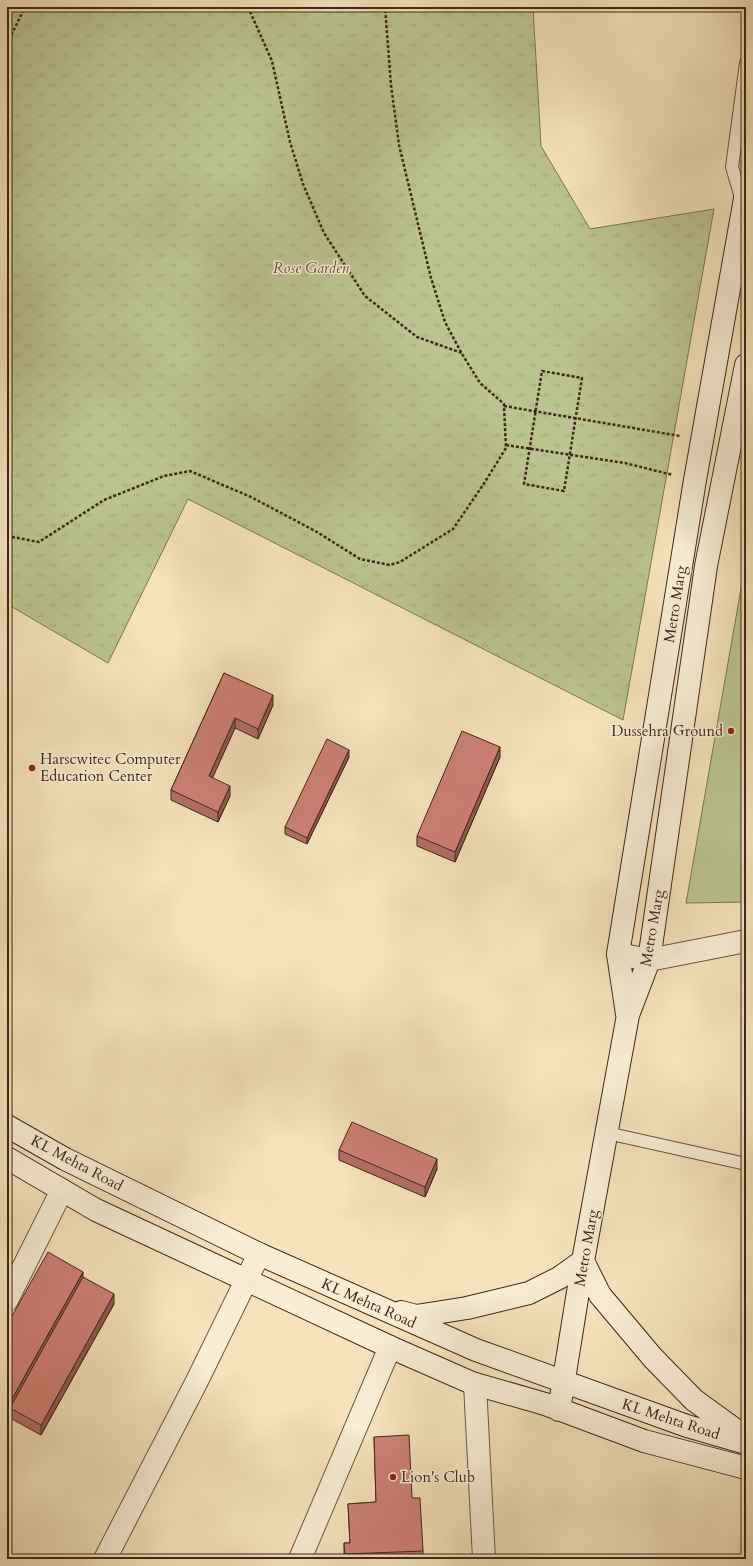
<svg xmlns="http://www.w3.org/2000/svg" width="753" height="1566" font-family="Cardo,serif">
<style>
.park{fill:url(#park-tufts);stroke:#7d7556}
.pitch{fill:#bbc491;stroke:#7d7556}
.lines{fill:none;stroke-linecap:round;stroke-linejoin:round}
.lane-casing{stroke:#6d5542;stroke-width:14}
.street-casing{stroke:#6d5542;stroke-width:24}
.secondary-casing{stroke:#3f261a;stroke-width:24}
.path{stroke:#3f261a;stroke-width:2.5;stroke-dasharray:3 2;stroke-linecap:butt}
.lane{stroke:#f9edd3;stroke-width:12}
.street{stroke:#f9edd3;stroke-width:22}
.secondary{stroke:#f9edd3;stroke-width:22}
.wall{fill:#b16f65;stroke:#3f261a}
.shaded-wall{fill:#905a52;stroke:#3f261a}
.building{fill:#ce8175;stroke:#3f261a}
.poi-dot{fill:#8f2418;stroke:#f9edd3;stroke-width:1.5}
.labels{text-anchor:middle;stroke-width:3;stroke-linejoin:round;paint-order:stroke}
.park-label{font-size:15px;font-style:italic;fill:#5e4e38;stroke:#f9edd3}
.street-label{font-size:15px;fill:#3f261a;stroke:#f9edd3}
.poi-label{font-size:15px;fill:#3f261a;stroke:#f9edd3;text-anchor:start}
</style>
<defs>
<pattern id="park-tufts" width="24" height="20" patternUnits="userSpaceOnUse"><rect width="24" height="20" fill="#bbc491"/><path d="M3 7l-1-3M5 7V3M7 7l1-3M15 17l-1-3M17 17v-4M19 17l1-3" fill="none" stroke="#a2a87c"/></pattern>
</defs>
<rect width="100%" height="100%" fill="#f6e3bb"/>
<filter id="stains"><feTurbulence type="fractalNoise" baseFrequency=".005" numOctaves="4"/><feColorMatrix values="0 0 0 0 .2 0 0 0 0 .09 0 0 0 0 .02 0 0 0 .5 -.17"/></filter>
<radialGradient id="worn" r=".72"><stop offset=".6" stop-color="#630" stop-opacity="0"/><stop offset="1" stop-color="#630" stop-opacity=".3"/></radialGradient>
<path class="park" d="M 7,7 L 533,7 L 541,146 L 590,229 L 714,209 L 623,720 L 188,499 L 108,663 L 7,604 Z"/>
<path class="pitch" d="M 746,560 L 746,902 L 686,903 Z"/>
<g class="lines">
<defs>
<path id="lane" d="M 742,201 L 732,167 L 746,63
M 607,1133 L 746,1164"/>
<path id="street" d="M 618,954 L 649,960 L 746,941
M 7,1300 L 62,1190
M 475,1384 L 484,1559
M 105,1559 L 197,1381 L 259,1254
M 300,1559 L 390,1347"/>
<path id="secondary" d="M 627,1014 L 618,954 L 695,480 L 746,193
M 7,1126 L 65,1159 L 259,1254 L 476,1350 L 687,1426 L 746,1443
M 7,1158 L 96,1210 L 390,1347 L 472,1383 L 545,1404 L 644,1441 L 746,1468
M 401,1312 L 416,1316 L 467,1308 L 529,1293 L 559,1278 L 583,1261 L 600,1295 L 653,1358 L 694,1400 L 745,1437
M 559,1410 L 583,1261 L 628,1015 L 649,960 L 706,566 L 746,365"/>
</defs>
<use href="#lane" class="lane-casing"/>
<use href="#street" class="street-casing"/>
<use href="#secondary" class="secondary-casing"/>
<path class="path" d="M 248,7 L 272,61 L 290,142 L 303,184 L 324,233 L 365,296 L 417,337 L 462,353
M 7,44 L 25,7
M 542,371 L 582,378 L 564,491 L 524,484 Z
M 504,406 L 680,436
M 506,445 L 625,463 L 673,475
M 7,536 L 39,542 L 104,500 L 164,476 L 190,471 L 251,497 L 317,532 L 360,559 L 390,565 L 400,562 L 453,529 L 483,485 L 506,448 L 504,406 L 504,404 L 480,383 L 462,354 L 445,322 L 431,278 L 399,145 L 391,85 L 385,7"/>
<use href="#lane" class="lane"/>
<use href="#street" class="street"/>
<use href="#secondary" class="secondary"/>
</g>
<path class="wall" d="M 224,673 L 273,705 L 258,739 L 235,728 L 212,778 L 230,796 L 218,822 L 171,800 L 171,790 Z
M 349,757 L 307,844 L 285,834 L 285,827 Z
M 500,757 L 455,862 L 417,846 L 417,836 Z
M 339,1150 L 437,1169 L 425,1197 L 339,1160 Z
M 83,1277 L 114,1304 L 41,1435 L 10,1418 L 10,1413 L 8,1416 L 7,1415 L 7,1325 Z
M 374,1437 L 412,1498 L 423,1551 L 423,1559 L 344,1559 L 344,1543 L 350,1543 L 348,1504 L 376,1502 Z"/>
<path class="shaded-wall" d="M 273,695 L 273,705 L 258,739 L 258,729 Z
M 235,718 L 235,728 L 209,786 L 209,776 Z
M 500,747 L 500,757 L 455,862 L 455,852 Z
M 349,750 L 349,757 L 307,844 L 307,838 Z
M 230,786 L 230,796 L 218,822 L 218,812 Z
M 437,1159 L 437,1169 L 425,1197 L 425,1187 Z
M 83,1272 L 83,1282 L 10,1408 L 10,1413 L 8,1416 L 8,1406 Z
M 114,1294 L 114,1304 L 41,1435 L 41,1425 Z"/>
<path class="building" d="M 224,673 L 273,695 L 258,729 L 235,718 L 209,776 L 230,786 L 218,812 L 171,790 Z
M 462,731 L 500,747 L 455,852 L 417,836 Z
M 327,739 L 349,750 L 307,838 L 285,827 Z
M 352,1122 L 437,1159 L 425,1187 L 339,1150 Z
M 48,1252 L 83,1272 L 8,1406 L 7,1405 L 7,1325 Z
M 83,1277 L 114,1294 L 41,1425 L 10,1408 Z
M 409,1435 L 412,1498 L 420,1498 L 423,1551 L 345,1554 L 344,1543 L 350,1543 L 348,1504 L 376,1502 L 374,1437 Z"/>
<g class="poi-dot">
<circle cx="731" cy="731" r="4"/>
<circle cx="32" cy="768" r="4"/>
<circle cx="393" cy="1477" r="4"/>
</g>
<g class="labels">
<g class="park-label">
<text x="311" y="273">Rose Garden</text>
</g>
<g class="street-label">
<text transform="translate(675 604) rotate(-81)" y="5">Metro Marg</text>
<text transform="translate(652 928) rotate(-80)" y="5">Metro Marg</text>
<text transform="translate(77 1163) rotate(28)" y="5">KL Mehta Road</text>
<text transform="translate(586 1248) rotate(-80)" y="5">Metro Marg</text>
<text transform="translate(369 1303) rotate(24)" y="5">KL Mehta Road</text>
<text transform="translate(671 1419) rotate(18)" y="5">KL Mehta Road</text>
</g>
<g class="poi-label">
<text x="723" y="736" text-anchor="end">Dussehra Ground</text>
<text x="40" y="764">Harscwitec Computer<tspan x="40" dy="17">Education Center</tspan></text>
<text x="401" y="1482">Lion's Club</text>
</g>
</g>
<rect width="753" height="1566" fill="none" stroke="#f6e3bb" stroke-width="24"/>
<rect x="8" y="8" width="737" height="1550" fill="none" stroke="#3f261a" stroke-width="2"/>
<rect x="12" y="12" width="729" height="1542" fill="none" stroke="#3f261a"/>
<rect width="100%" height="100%" filter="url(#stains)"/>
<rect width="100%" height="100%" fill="url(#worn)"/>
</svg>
